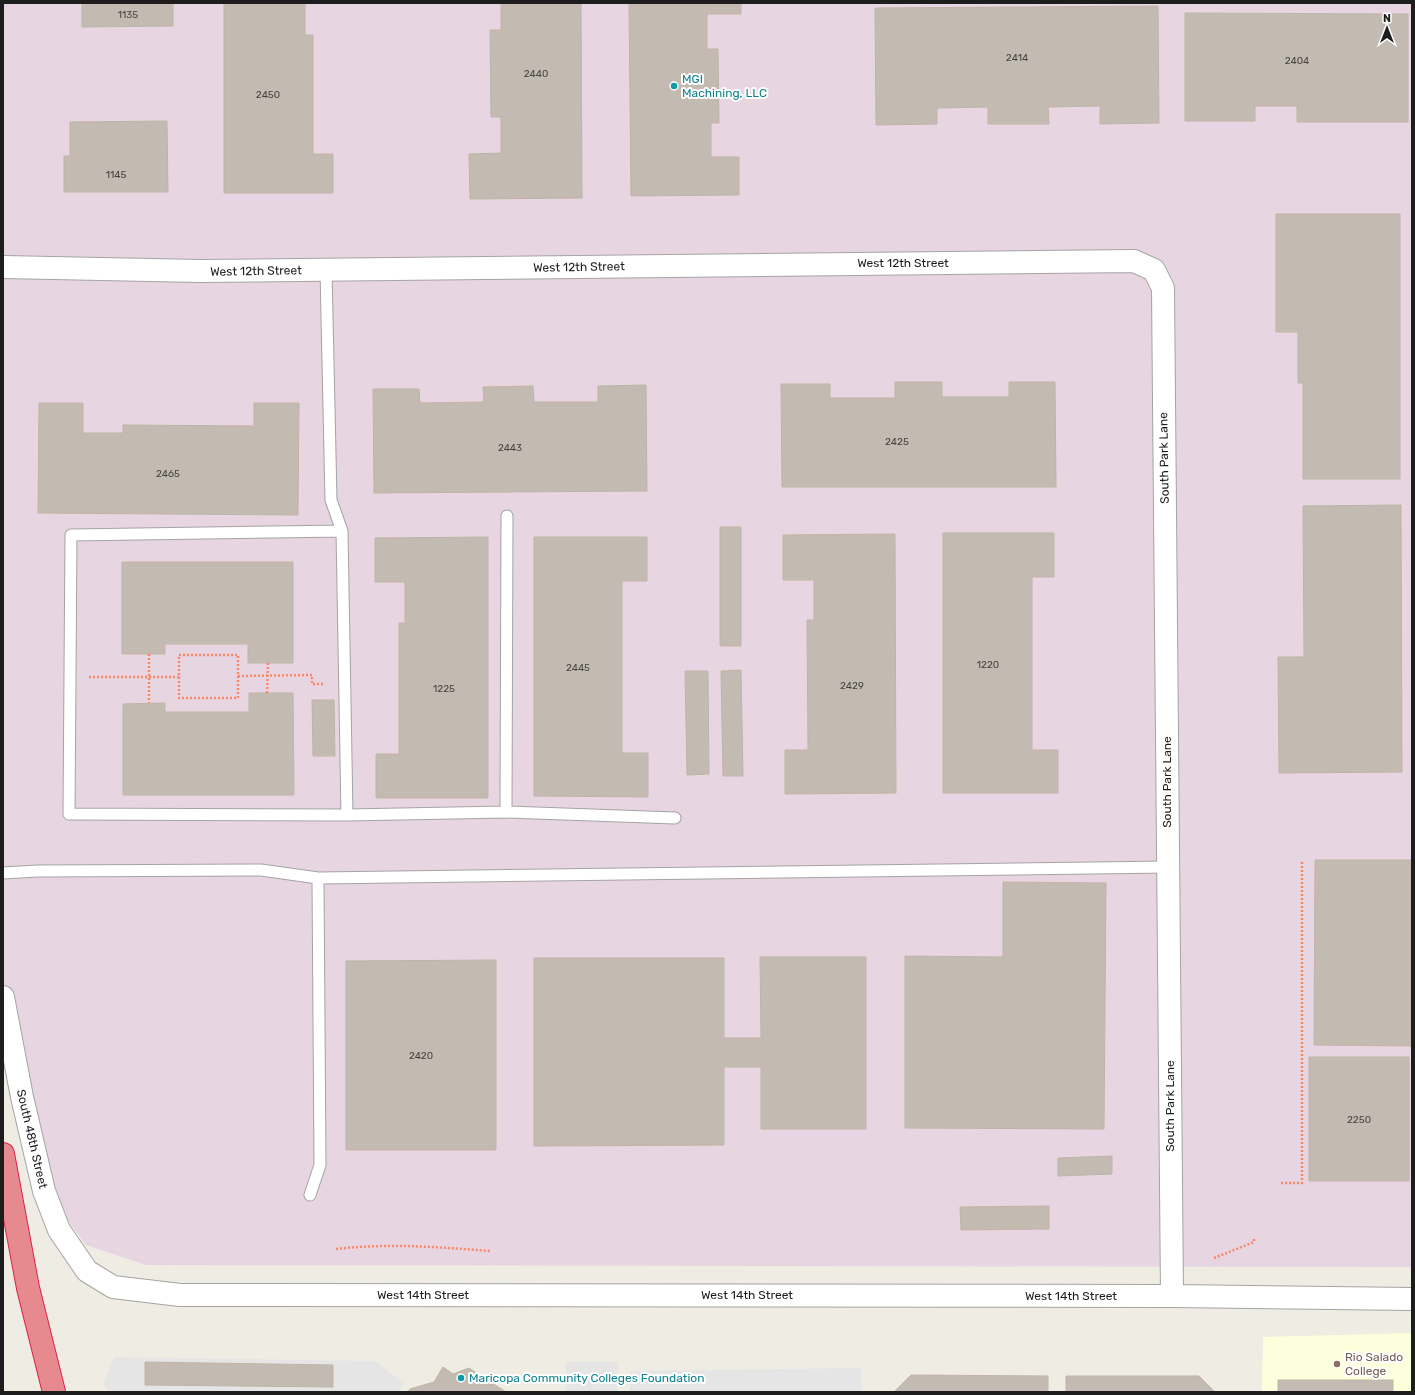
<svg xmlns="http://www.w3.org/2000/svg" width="1415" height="1395" font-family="Rubik,sans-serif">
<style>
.industrial{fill:#e8d5e2}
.education{fill:#fbffdc}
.parking{fill:#e5e5e5}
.building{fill:#c3bbb2;stroke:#c0b4a5}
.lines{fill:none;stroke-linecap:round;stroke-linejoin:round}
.lane-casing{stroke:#a4a4a4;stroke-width:13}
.street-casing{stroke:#a4a4a4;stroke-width:24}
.highway-casing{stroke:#d9234c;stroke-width:24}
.path{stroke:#fa8868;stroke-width:2.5;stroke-dasharray:2 2;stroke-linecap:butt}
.lane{stroke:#fff;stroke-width:11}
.street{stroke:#fff;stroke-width:22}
.highway{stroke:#e78a90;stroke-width:22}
.culture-dot{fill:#0f9aa8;stroke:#fff;stroke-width:1.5}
.education-dot{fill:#8d6e63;stroke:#fff;stroke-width:1.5}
.labels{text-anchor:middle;stroke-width:4;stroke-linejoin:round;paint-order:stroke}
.number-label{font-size:10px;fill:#464442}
.culture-label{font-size:12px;fill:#0d838f;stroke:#fff;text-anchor:start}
.street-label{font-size:12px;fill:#1d1d1d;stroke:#fff}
.education-label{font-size:12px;fill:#785e54;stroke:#fff;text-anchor:start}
</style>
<rect width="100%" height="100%" fill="#efece3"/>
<path class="industrial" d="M 3,3 L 1412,3 L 1412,1267 L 146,1265 L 86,1245 L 39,1181 L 3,1059 Z"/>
<path class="education" d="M 1412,1333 L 1412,1392 L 1262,1392 L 1263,1337 Z"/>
<path class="parking" d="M 114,1357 L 375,1361 L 404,1383 L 398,1392 L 109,1392 L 103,1384 Z
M 566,1362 L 618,1362 L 617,1392 L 566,1392 Z
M 861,1368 L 862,1392 L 630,1392 L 630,1371 Z"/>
<path class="building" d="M 82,3 L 173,3 L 173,26 L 82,27 Z
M 224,3 L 305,3 L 305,35 L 313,35 L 313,154 L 333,154 L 333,193 L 224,193 Z
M 501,3 L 581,3 L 582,198 L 470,199 L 469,154 L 501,153 L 501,117 L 491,117 L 490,30 L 501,30 Z
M 629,3 L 741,3 L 741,14 L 707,14 L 707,49 L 718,49 L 719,123 L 711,123 L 711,157 L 739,157 L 739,195 L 631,196 Z
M 1158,6 L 1159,123 L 1100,124 L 1100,106 L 1048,107 L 1049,124 L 988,124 L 988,107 L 937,108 L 937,124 L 876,125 L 875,8 Z
M 1185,13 L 1408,14 L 1408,122 L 1297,122 L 1297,106 L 1255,106 L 1255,121 L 1185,121 Z
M 167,121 L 168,192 L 64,192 L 64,156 L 70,156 L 70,122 Z
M 1276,214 L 1400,214 L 1400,479 L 1303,479 L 1303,383 L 1298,383 L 1298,332 L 1276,332 Z
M 895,382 L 942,382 L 942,397 L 1009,397 L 1009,382 L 1055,382 L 1056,487 L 782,487 L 781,384 L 830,384 L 830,398 L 895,398 Z
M 646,385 L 647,491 L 374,493 L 373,389 L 419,389 L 420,403 L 484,402 L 483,387 L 533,386 L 534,402 L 598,402 L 598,386 Z
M 39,403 L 83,403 L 83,433 L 123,433 L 123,425 L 254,426 L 254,403 L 299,403 L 298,515 L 38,513 Z
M 1401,505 L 1402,772 L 1279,773 L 1278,657 L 1304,657 L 1303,506 Z
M 720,527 L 741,527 L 741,646 L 720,646 Z
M 943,533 L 1054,533 L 1054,577 L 1032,577 L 1032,750 L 1058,750 L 1058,793 L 943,793 Z
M 895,534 L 896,793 L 785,794 L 785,750 L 808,750 L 807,620 L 814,620 L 814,580 L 783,580 L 783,535 Z
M 488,537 L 488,798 L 376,798 L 376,754 L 399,754 L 399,623 L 405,623 L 405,582 L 375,582 L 375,538 Z
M 534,537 L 647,537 L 647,581 L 622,581 L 622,753 L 648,753 L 648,797 L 534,796 Z
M 122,562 L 293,562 L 293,663 L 248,663 L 248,644 L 165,644 L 165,654 L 122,654 Z
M 741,670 L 743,776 L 723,776 L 721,671 Z
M 685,671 L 708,671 L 709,774 L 687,775 Z
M 249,693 L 293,693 L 294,795 L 123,795 L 123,704 L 165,703 L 165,712 L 249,712 Z
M 312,700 L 334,700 L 335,756 L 313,756 Z
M 1315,860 L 1412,860 L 1412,1046 L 1314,1045 Z
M 1003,882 L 1106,883 L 1104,1129 L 905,1128 L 905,956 L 1003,957 Z
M 760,957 L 866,957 L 866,1129 L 761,1129 L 761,1067 L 724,1067 L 724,1145 L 534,1146 L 534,958 L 724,958 L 724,1038 L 761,1038 Z
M 496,960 L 496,1150 L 346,1150 L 346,961 Z
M 1309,1057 L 1409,1057 L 1409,1181 L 1309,1181 Z
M 1112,1156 L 1112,1174 L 1058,1176 L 1058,1158 Z
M 1049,1206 L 1049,1229 L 961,1230 L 960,1207 Z
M 145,1362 L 333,1365 L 333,1387 L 145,1385 Z
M 443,1367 L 453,1374 L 469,1368 L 506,1392 L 408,1392 L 410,1389 L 434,1382 Z
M 911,1375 L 1048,1376 L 1048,1392 L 894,1392 Z
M 1066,1376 L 1199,1376 L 1215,1392 L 1066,1392 Z
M 1278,1380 L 1393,1380 L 1393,1392 L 1278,1392 Z"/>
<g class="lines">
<defs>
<path id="lane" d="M 326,270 L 331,500 L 342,531 L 347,815 L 69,814 L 71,535 L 342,531
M 506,812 L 507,516
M 347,815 L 506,812 L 675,818
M 3,873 L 38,871 L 261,870 L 318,878 L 1168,867
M 310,1195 L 320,1165 L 318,878"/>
<path id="street" d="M 3,267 L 200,271 L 1134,261 L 1154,270 L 1163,288 L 1172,1296
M 3,997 L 22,1097 L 44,1191 L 59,1230 L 87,1271 L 113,1287 L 180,1295 L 1172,1296 L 1412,1299"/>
<path id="highway" d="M 3,1154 L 28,1288 L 54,1392"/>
</defs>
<use href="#lane" class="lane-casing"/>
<use href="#street" class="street-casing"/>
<use href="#highway" class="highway-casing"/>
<path class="path" d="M 149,654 L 149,703
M 238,676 L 312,675 L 312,684 L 325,684
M 89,677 L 179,677 L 179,655 L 238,655 L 238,698 L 179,698 L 179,677
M 267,693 L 268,663
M 1281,1183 L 1302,1183 L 1302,860
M 336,1249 C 388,1243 438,1247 490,1251
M 1214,1258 L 1254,1242 L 1254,1239"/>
<use href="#lane" class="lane"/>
<use href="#street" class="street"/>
<use href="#highway" class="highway"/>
</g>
<g class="culture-dot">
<circle cx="674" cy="86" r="4"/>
<circle cx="461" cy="1378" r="4"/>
</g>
<circle class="education-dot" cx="1337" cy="1364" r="4"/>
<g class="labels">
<g class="number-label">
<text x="128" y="18">1135</text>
<text x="1017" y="61">2414</text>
<text x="1297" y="64">2404</text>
<text x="536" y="77">2440</text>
<text x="268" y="98">2450</text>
<text x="116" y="178">1145</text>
<text x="897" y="445">2425</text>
<text x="510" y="451">2443</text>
<text x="168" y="477">2465</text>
<text x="988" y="668">1220</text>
<text x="578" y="671">2445</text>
<text x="852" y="689">2429</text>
<text x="444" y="692">1225</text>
<text x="421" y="1059">2420</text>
<text x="1359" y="1123">2250</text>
</g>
<g class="culture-label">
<text x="682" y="83">MGI<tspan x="682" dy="14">Machining, LLC</tspan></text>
<text x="469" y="1382">Maricopa Community Colleges Foundation</text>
</g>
<g class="street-label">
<text x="903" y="267">West 12th Street</text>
<text transform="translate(579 267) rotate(-1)" y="4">West 12th Street</text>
<text transform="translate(256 271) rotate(-1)" y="4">West 12th Street</text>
<text transform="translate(1164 458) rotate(-91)" y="4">South Park Lane</text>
<text transform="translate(1167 782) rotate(-90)" y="4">South Park Lane</text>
<text transform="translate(1170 1106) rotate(-90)" y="4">South Park Lane</text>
<text transform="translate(32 1139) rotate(77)" y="4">South 48th Street</text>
<text x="423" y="1299">West 14th Street</text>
<text x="747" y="1299">West 14th Street</text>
<text x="1071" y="1300">West 14th Street</text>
</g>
<g class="education-label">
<text x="1345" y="1361">Rio Salado<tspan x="1345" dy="14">College</tspan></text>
</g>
</g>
<rect width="1415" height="1395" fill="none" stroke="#1d1d1d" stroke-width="8"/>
<g transform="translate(1387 28)" stroke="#ffffff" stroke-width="3" paint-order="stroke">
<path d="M0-3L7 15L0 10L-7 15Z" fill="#1d1d1d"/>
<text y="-6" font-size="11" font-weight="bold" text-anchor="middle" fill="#1d1d1d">N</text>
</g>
</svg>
